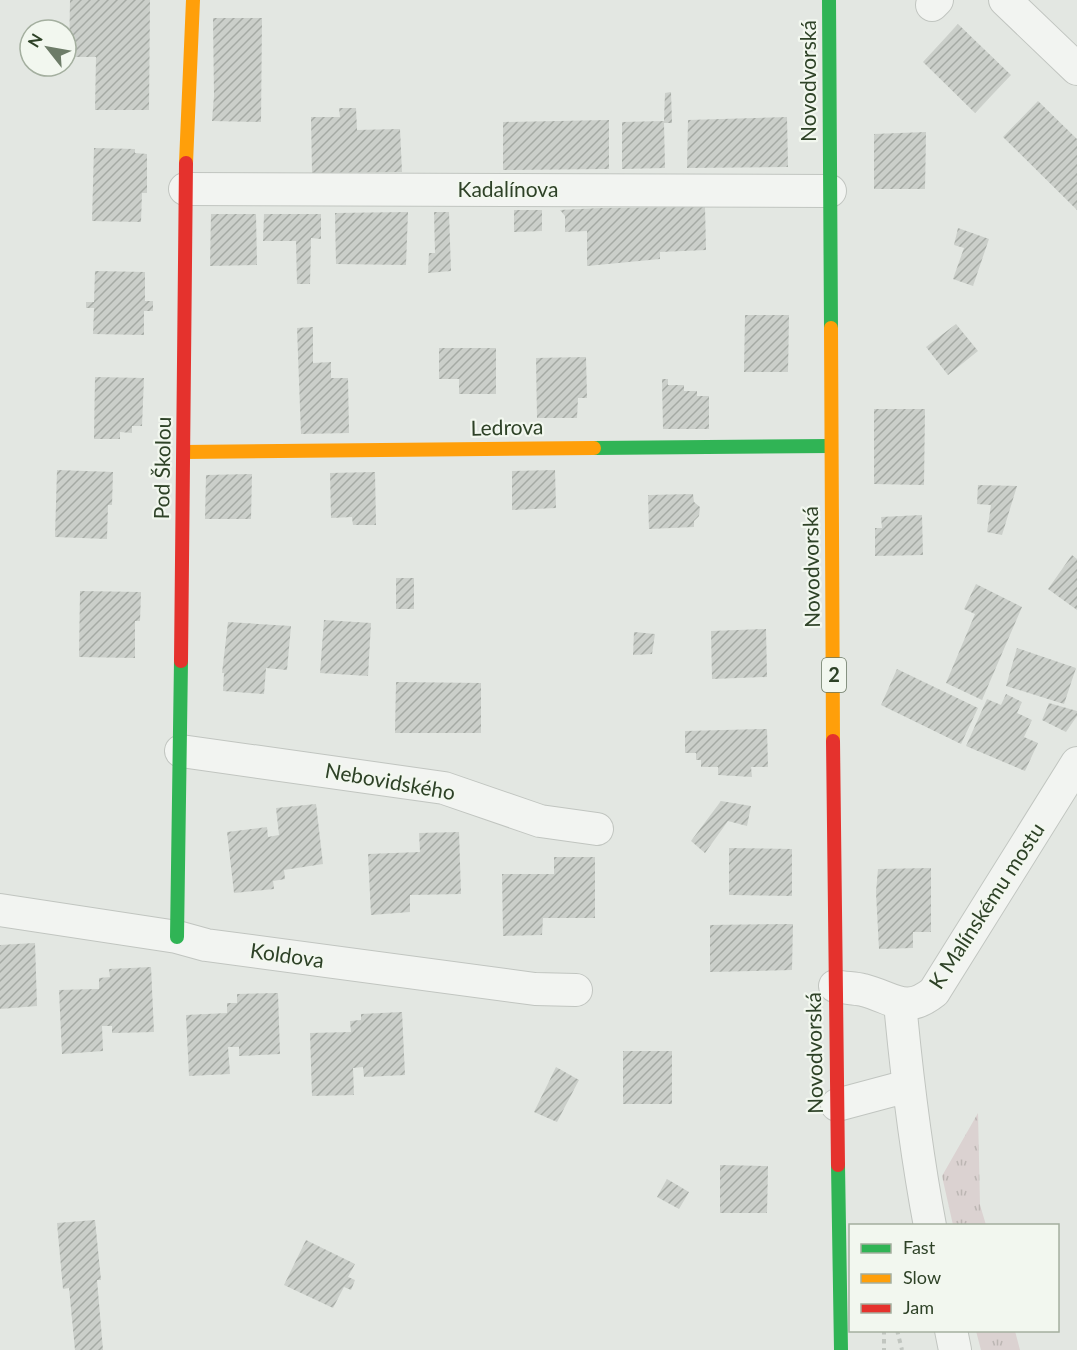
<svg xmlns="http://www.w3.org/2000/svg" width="1077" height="1350" font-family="Lato,sans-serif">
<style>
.grass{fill:url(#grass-tufts)}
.building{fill:url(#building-hatch)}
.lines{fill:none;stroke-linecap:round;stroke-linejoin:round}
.street-casing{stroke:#c1c5c0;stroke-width:34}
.path{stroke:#c1c6c0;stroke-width:4;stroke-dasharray:4.5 4.5;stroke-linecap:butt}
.street{stroke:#f2f4f1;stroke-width:32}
.fast{stroke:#30b455;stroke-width:14}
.slow{stroke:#ff9f0a;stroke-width:14}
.jam{stroke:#e5322d;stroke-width:14}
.labels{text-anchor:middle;stroke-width:4.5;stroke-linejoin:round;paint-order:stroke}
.shield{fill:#f2f7ef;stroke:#697863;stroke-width:1.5}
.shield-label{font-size:20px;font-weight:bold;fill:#2e4227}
.street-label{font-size:21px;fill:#2e4227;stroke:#f2f7ef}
</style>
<defs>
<pattern id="grass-tufts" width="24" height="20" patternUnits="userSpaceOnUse" patternTransform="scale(1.5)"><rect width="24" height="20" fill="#dbd2d1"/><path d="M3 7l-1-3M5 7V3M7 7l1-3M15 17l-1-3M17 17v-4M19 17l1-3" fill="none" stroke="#bcb6b3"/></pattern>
<pattern id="building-hatch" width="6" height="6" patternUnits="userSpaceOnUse" patternTransform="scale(1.5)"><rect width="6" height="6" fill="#cbcfca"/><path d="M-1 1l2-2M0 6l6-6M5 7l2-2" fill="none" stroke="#a5aaa4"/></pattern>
</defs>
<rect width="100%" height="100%" fill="#e3e7e2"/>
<path class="grass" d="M 978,1113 L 980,1205 L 986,1225 L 953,1225 L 942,1176 Z
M 976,1331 L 1015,1331 L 1020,1350 L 981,1350 Z"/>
<path class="building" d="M 70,0 L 150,0 L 149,110 L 95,110 L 96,57 L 69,57 Z
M 213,18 L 262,18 L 261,122 L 212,121 L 214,96 Z
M 958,24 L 1011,75 L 975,113 L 923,62 Z
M 671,92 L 672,123 L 664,123 L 665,168 L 622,169 L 622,122 L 664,121 L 665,93 Z
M 1038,101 L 1077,139 L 1077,210 L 1003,137 Z
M 339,108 L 356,108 L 357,130 L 400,129 L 402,172 L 312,173 L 311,117 L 340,117 Z
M 787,117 L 788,167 L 687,168 L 688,120 Z
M 609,120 L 609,169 L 503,170 L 503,122 Z
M 926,132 L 925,189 L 874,189 L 874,134 Z
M 94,148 L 135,149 L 135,153 L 147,154 L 147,193 L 142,193 L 141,222 L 92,221 Z
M 705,207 L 706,250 L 660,252 L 660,259 L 587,266 L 587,231 L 565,232 L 565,216 L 560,210 L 600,208 Z
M 514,210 L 542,210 L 542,231 L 514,232 Z
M 408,212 L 406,265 L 336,264 L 335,213 Z
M 434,212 L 449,212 L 451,271 L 428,273 L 429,253 L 435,253 Z
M 211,214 L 256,214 L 257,265 L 210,266 Z
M 264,214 L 321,214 L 321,239 L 311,238 L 310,284 L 297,284 L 296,241 L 263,241 Z
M 958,228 L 989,239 L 973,286 L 953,279 L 964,248 L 954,245 Z
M 95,271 L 145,272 L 145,301 L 153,301 L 153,311 L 144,311 L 144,335 L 93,334 L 94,308 L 86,308 L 86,302 L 94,302 Z
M 745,315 L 789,315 L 788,372 L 744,372 Z
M 956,324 L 978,351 L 948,375 L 926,347 Z
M 313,327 L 313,363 L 331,362 L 331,378 L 348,378 L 349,433 L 301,434 L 297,328 Z
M 439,348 L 496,348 L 496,394 L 459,394 L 459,379 L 439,379 Z
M 586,357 L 587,398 L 578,398 L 577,418 L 537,418 L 536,358 Z
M 95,377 L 144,378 L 142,426 L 132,426 L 132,433 L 120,432 L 120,439 L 94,439 Z
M 662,379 L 668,379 L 668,385 L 684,385 L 684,391 L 697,391 L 697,396 L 709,396 L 709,429 L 663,429 Z
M 874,409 L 925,409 L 924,485 L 874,484 Z
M 57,470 L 113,472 L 112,505 L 108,505 L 107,539 L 55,537 Z
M 555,470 L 556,508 L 512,510 L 512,471 Z
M 375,472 L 376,525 L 353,525 L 352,517 L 331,518 L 330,473 Z
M 252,474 L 251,519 L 205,519 L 206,475 Z
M 978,485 L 1017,486 L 1002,535 L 987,532 L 991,505 L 977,504 Z
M 693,494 L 694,502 L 700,507 L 699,516 L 694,521 L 694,527 L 649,529 L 648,495 Z
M 922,515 L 923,555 L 875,556 L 875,528 L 882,528 L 881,517 Z
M 1072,555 L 1077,559 L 1077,610 L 1048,589 Z
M 396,578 L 414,578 L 414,609 L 396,609 Z
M 976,584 L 1022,607 L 982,700 L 946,683 L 975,614 L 964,609 Z
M 80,591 L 141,592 L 140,621 L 135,621 L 135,658 L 79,657 Z
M 324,620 L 371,623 L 368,676 L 320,673 Z
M 228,622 L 291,626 L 287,670 L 266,668 L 264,694 L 223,691 L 224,673 L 222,673 Z
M 766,629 L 767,677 L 712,679 L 711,631 Z
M 634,632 L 655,634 L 652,654 L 633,655 Z
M 1017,648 L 1076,668 L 1064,704 L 1006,686 Z
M 897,669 L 978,708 L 961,744 L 881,705 Z
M 396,682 L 481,683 L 481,733 L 395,733 Z
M 1006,694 L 1022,702 L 1017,713 L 1032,720 L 1024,737 L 1038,743 L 1025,771 L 966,746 L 987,699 L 1001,705 Z
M 1049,703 L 1077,711 L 1077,716 L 1066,732 L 1042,720 Z
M 767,729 L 768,767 L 751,767 L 752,777 L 718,775 L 718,767 L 701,767 L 701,760 L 696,760 L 696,753 L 685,753 L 685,731 Z
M 721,801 L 751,806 L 747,826 L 728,821 L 705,853 L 691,841 Z
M 316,804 L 323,864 L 284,870 L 285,879 L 273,881 L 274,889 L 234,893 L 227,832 L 267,827 L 268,837 L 279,835 L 276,808 Z
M 459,832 L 461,894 L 410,895 L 410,912 L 371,915 L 368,854 L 420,852 L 419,833 Z
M 729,848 L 792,849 L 792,896 L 729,895 Z
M 554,857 L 595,857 L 595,918 L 543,918 L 542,935 L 503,936 L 502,874 L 554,874 Z
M 931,868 L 931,932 L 913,932 L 913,948 L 879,949 L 876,892 L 878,869 Z
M 793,924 L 792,970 L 710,972 L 710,925 Z
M 35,943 L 37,1006 L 0,1009 L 0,945 Z
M 151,967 L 154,1032 L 112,1033 L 112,1026 L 102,1026 L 103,1051 L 62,1054 L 59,990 L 99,989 L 99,978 L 110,977 L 109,969 Z
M 278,993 L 280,1054 L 239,1056 L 239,1047 L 228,1047 L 230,1074 L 189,1076 L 186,1015 L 227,1013 L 227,1003 L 237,1003 L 237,994 Z
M 402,1012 L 405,1075 L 364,1077 L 363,1067 L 353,1068 L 354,1095 L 312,1096 L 310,1033 L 351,1032 L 350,1021 L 361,1020 L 361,1014 Z
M 623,1051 L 672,1051 L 672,1104 L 623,1104 Z
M 556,1067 L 579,1080 L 557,1122 L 534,1112 Z
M 720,1165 L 768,1166 L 767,1213 L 720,1213 Z
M 667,1179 L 689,1192 L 679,1209 L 657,1197 Z
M 95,1220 L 101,1280 L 97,1280 L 103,1350 L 75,1350 L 69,1288 L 63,1289 L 57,1223 Z
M 306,1240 L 355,1264 L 348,1277 L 355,1280 L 351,1290 L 344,1287 L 333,1308 L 284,1285 Z"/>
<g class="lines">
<defs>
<path id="street" d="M 1005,0 L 1077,69
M 932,5 L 937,0
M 185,189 L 830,191
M 181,751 L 444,788 L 540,821 L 597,829
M 0,910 L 177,937 L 206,945 L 535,989 L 576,990
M 835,986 C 844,988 854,988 863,990 C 894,998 905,1015 934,992 L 1077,763
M 900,1003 C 907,1078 916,1152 930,1226
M 837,1105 L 908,1086
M 951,1330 L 955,1350"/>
</defs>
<use href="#street" class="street-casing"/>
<path class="path" d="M 884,1330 L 884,1350
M 897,1330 L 902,1350"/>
<use href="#street" class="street"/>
<path class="fast" d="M 829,0 L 831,328
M 594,448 L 830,446
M 177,937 L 181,661
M 838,1165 L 841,1350"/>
<path class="slow" d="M 186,163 L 193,0
M 831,328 L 833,741
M 184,452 L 594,448"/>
<path class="jam" d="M 181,661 L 186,163
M 833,741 L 838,1165"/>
</g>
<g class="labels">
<rect class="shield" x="822" y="658" width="24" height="34" rx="4.5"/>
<g class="shield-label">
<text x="834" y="682">2</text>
</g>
<g class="street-label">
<text transform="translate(809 81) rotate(-90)" y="7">Novodvorská</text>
<text x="508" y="197">Kadalínova</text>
<text transform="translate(507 428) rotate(-1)" y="7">Ledrova</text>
<text transform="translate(163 468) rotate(-89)" y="7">Pod Školou</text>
<text transform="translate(812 567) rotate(-91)" y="7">Novodvorská</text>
<text transform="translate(390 782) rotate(10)" y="7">Nebovidského</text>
<text transform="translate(987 906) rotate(-57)" y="7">K Malínskému mostu</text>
<text transform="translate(287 956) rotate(8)" y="7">Koldova</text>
<text transform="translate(815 1053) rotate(-91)" y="7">Novodvorská</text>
</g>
</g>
<rect x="849" y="1224" width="210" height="108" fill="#f2f7ef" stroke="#a4af9f" stroke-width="1.5"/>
<rect x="861" y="1244" width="30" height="9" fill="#30b455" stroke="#a4af9f" stroke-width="1.5"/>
<text x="903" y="1254" font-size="18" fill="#2e4227">Fast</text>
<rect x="861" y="1274" width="30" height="9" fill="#ff9f0a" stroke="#a4af9f" stroke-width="1.5"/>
<text x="903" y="1284" font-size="18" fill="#2e4227">Slow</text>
<rect x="861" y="1304" width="30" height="9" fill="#e5322d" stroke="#a4af9f" stroke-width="1.5"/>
<text x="903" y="1314" font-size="18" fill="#2e4227">Jam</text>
<g transform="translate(48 48) rotate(301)"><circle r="28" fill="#f2f7ef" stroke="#a4af9f" stroke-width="1.5"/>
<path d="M0-4.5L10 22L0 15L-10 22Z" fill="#6d7c68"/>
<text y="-9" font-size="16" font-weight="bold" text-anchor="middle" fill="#2e4227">N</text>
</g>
</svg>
